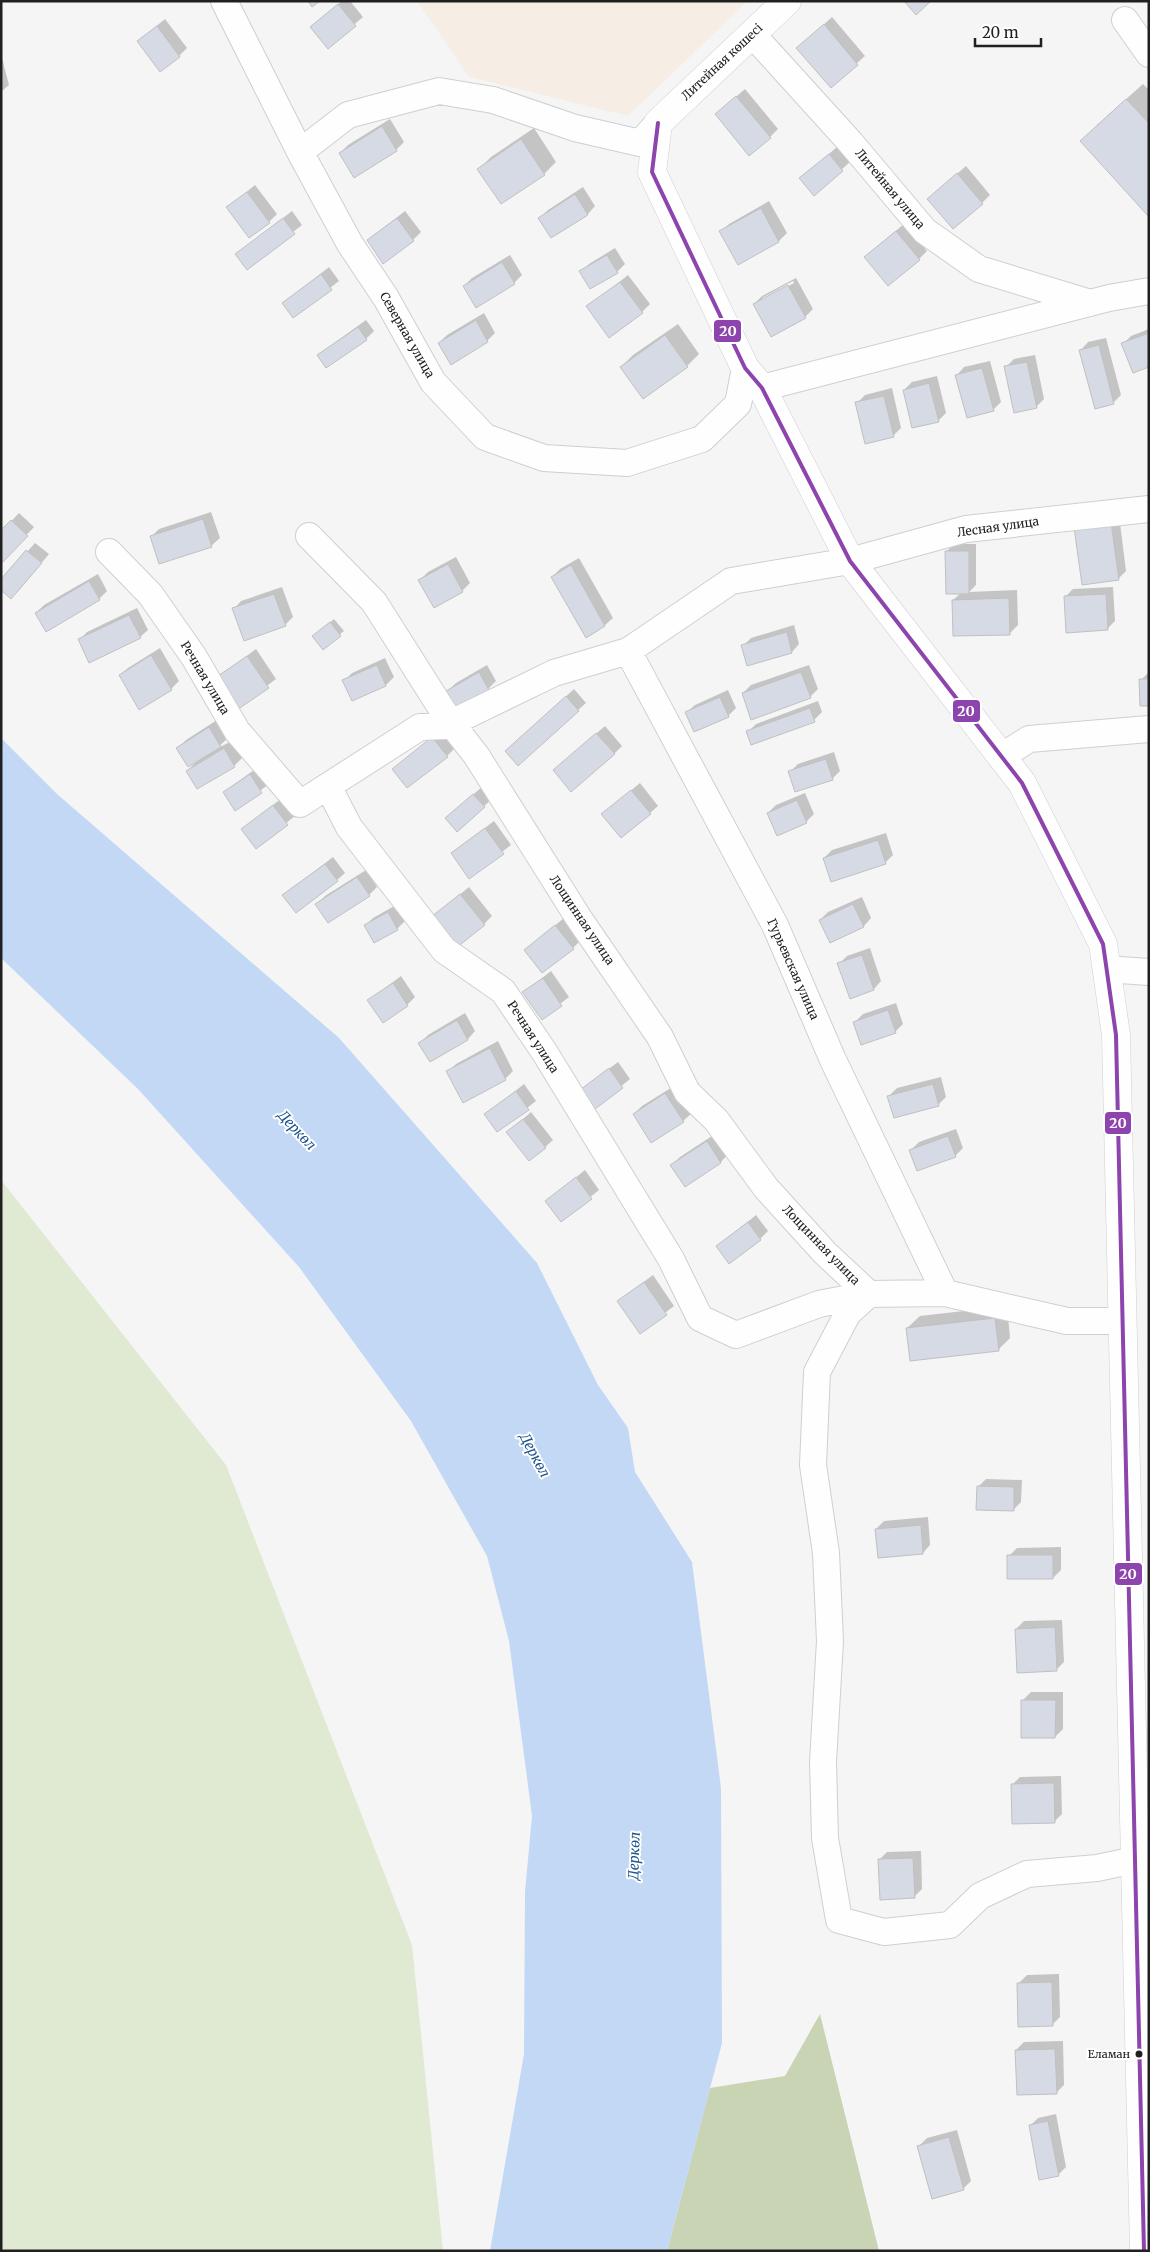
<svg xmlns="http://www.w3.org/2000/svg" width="1150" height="2252" font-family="Merriweather,serif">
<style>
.industrial{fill:#f6eee4}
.green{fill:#e0e9d2}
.forest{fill:#c8d4b3}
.water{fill:#c2d8f5}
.shadow{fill:#0003;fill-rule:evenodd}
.building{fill:#d6dae5;stroke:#c0c0c0}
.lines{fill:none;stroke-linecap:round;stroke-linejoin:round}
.minor-casing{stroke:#cfcfd0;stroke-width:28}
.tertiary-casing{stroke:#cfcfd0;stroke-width:29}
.minor{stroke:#fefefe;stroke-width:26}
.tertiary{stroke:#fefefe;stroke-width:28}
.bus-1-casing{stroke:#fff;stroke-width:8}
.bus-1{stroke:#8e44ad;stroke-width:4}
.bus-dot{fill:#202021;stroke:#fff;stroke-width:2}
.labels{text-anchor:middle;stroke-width:4;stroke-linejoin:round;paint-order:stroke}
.bus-label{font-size:11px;fill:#202021;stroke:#fff;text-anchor:end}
.street-label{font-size:12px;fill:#202021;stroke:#fff}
.water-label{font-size:14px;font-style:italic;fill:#1c528e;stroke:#fff}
.line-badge{stroke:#fff;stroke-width:2}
.badge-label{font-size:14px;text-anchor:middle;font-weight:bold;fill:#fff}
</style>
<rect width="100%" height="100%" fill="#f5f5f6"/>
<path class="industrial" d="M 417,1 L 748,1 L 628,116 L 469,77 Z"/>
<path class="green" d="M 1,1180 L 226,1465 L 412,1945 L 443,2251 L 1,2251 Z"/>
<path class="forest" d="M 820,2014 L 879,2251 L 667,2251 L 710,2088 L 785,2076 Z"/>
<path class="water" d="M 1,738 L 57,794 L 339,1038 L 537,1263 L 598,1385 L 628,1428 L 635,1472 L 692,1562 L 721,1788 L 722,2043 L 667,2251 L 490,2251 L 524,2054 L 525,1892 L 532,1816 L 509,1641 L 487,1556 L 411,1421 L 299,1267 L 138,1089 L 1,958 Z"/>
<path class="shadow" d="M 342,1 L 350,1 L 363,17 L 328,47 L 320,19 Z
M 832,17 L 865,56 L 831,86 L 798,48 Z
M 165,19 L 187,48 L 179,56 L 138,41 Z
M 1,54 L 9,85 L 1,92 Z
M 1143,84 L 1149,90 L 1149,215 L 1097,125 Z
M 745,89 L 778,129 L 770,137 L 716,114 Z
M 390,119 L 404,142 L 396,150 L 340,153 L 348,145 Z
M 534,128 L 556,162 L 544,174 L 501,203 L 479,169 L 491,157 Z
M 837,147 L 850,162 L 814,194 L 801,178 Z
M 966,166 L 990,195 L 982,203 L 928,199 Z
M 255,185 L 277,214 L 269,222 L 228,207 Z
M 583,187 L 595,206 L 588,214 L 552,237 L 540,218 L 548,210 Z
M 769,201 L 787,233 L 779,241 L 738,263 L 721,232 L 729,224 Z
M 292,211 L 302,225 L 247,268 L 237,254 Z
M 405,211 L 421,232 L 413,240 L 368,240 Z
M 904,224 L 927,251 L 919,259 L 874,249 Z
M 615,248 L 625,264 L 617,272 L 581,272 L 589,264 Z
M 510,255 L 522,275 L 514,283 L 477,306 L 464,286 L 472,278 Z
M 329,267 L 339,281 L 294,316 L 284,303 Z
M 628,275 L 650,304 L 642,312 L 588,307 Z
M 796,278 L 813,309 L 805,317 L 772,335 L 754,304 L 762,296 ZM 793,281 L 794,283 L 762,301 L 762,298 Z
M 484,313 L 495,333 L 487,341 L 451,363 L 439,343 L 447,335 Z
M 366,320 L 374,331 L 366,339 L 318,355 Z
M 678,324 L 699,354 L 687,366 L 621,367 L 633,355 Z
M 1149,329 L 1149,366 L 1123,344 L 1131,336 Z
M 1106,338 L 1121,395 L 1113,403 L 1081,350 L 1088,342 Z
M 1035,355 L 1044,399 L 1036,407 L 1006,367 L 1014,359 Z
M 990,361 L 1001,402 L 993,410 L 957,375 L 964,367 Z
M 937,376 L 946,413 L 938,421 L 904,390 L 912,382 Z
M 892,388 L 901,428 L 893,436 L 857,403 L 865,395 Z
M 211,512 L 220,538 L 212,545 L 160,563 L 151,537 L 159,529 Z
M 19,513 L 34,527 L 1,562 L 1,532 Z
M 1119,515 L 1126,571 L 1118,579 L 1076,528 Z
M 35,543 L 49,554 L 19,590 L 1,581 Z
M 954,544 L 976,544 L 976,585 L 969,592 L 1017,590 L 1018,625 L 1010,633 L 953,600 L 961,593 L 946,552 Z
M 456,557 L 470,583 L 462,591 L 420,580 L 428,572 Z
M 579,558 L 613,618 L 605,625 L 586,636 L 552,577 L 560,569 Z
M 98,574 L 107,591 L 99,599 L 46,630 L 36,613 L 44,605 Z
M 282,587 L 293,617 L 285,625 L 234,609 L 241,601 Z
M 1113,587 L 1115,621 L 1107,629 L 1065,597 L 1073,589 Z
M 137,608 L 148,630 L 140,637 L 80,640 L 87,632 Z
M 334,619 L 344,631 L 323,648 L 317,633 Z
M 794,625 L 799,644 L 792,652 L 743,646 L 751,638 Z
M 160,648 L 179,681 L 171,689 L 140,708 L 120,675 L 128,668 Z
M 256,649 L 276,679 L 237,708 L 217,678 Z
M 385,658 L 394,677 L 386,685 L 352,700 L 344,681 L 352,673 Z
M 487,665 L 496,681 L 488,689 L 448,691 L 456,683 Z
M 809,665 L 818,689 L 810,697 L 743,693 L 751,685 Z
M 1149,672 L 1149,705 L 1141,680 Z
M 574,689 L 586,703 L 578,710 L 515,743 Z
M 728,690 L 736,708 L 728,716 L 687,712 L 695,705 Z
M 818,701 L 822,712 L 814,720 L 748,732 L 756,724 Z
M 217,720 L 228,738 L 216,749 L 232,741 L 242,758 L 234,766 L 187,771 L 197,761 L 178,748 L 186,740 Z
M 605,726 L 622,746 L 614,754 L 562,763 Z
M 441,730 L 455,748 L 447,756 L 394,769 Z
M 834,752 L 840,771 L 832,779 L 790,772 L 798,764 Z
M 258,767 L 269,784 L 236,809 L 224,792 Z
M 640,783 L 658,806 L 650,813 L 603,814 Z
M 482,787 L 492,799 L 457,830 L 455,810 Z
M 805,793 L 814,814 L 806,822 L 768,813 L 776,805 Z
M 282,798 L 295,816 L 256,847 L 242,829 Z
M 494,821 L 511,845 L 470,877 L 452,853 Z
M 886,833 L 893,855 L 885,863 L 824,858 L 832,850 Z
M 333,857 L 345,873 L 337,880 L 284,895 Z
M 366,870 L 377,887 L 369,895 L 317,904 L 325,896 Z
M 469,887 L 492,916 L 484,924 L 441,910 Z
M 862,897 L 871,918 L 864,926 L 830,941 L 820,920 L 828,912 Z
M 396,905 L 405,921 L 397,929 L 365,926 L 373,918 Z
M 564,918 L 581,940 L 573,948 L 525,950 Z
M 870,948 L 881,981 L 874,989 L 839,964 L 847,956 Z
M 551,971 L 569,997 L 542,1018 L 524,992 Z
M 401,976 L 415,997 L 407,1005 L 369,1000 Z
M 896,1003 L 903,1024 L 895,1032 L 855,1022 L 863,1014 Z
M 465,1013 L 475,1031 L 468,1039 L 431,1061 L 420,1043 L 428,1035 Z
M 498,1041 L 513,1071 L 505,1079 L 448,1072 L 456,1064 Z
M 618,1062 L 630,1079 L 591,1111 L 586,1086 Z
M 941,1077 L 946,1097 L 938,1105 L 889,1096 L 897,1088 Z
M 524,1084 L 536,1101 L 498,1131 L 486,1114 Z
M 674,1086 L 691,1114 L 683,1121 L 634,1114 L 642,1106 Z
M 531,1112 L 553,1140 L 545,1147 L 508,1132 Z
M 956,1129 L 963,1148 L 955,1156 L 911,1150 L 919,1142 Z
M 715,1134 L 728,1154 L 721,1162 L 685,1186 L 672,1165 L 680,1157 Z
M 585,1170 L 599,1190 L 562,1220 L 547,1201 Z
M 756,1215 L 768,1231 L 760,1239 L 718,1246 Z
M 653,1275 L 674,1306 L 640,1332 L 618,1301 Z
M 1007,1306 L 1010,1338 L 998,1350 L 907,1328 L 920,1316 Z
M 986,1479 L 1022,1480 L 1021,1502 L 1013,1510 L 978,1487 Z
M 928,1517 L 930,1545 L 923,1553 L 876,1529 L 884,1521 Z
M 1061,1547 L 1061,1570 L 1053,1578 L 1009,1556 L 1017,1548 Z
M 1062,1620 L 1064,1662 L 1056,1670 L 1016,1629 L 1024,1621 Z
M 1031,1692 L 1063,1692 L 1063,1729 L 1055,1737 L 1023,1700 Z
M 1061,1776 L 1062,1814 L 1054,1822 L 1012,1785 L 1020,1777 Z
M 921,1851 L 922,1889 L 914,1897 L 879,1860 L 887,1852 Z
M 1059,1974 L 1060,2017 L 1052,2025 L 1019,1983 L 1027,1975 Z
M 1063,2041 L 1064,2085 L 1056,2093 L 1016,2050 L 1024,2042 Z
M 1056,2114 L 1066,2167 L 1058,2175 L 1030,2126 L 1038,2118 Z
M 957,2130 L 971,2181 L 963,2189 L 919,2146 L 927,2138 Z"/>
<path class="building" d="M 308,1 L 320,1 L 312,7 Z
M 904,1 L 931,1 L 916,15 Z
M 338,4 L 356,26 L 328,49 L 310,27 Z
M 824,24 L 858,65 L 831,88 L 796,48 Z
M 157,26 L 180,57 L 160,72 L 137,41 Z
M 736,96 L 771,138 L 749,156 L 715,114 Z
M 1126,99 L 1149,123 L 1149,217 L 1080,141 Z
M 382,126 L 397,151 L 354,178 L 339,153 Z
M 521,139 L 545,175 L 501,204 L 477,169 Z
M 829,154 L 843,171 L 814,196 L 799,178 Z
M 957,173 L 983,204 L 953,229 L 927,199 Z
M 247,192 L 270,223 L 249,238 L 226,207 Z
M 575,194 L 588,215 L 551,238 L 538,218 Z
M 761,208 L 779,242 L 738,265 L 719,231 Z
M 283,218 L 295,234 L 247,270 L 235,254 Z
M 397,218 L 414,241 L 383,264 L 367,240 Z
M 896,231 L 920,260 L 888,286 L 864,257 Z
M 607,255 L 618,273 L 590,289 L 579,271 Z
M 502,262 L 515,284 L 476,308 L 463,286 Z
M 321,274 L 332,290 L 293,318 L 282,303 Z
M 620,282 L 643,313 L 609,338 L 586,306 Z
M 788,285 L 806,318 L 771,337 L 753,304 Z
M 476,320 L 488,342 L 451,365 L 438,343 Z
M 358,327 L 367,340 L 326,368 L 317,355 Z
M 1149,333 L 1149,367 L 1133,373 L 1121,343 Z
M 665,335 L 688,367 L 643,399 L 620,367 Z
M 1099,345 L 1114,404 L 1095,409 L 1079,350 Z
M 1027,362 L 1037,408 L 1014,413 L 1004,366 Z
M 982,368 L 994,411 L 967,418 L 955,375 Z
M 929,383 L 939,422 L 912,428 L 903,390 Z
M 884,396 L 894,437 L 865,444 L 855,402 Z
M 203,519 L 212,547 L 159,564 L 150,536 Z
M 11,520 L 28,536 L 1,564 L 1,530 Z
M 1111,522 L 1119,580 L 1082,585 L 1074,527 Z
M 26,550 L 42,563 L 11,599 L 1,590 L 1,579 Z
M 945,551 L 969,551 L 969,594 L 946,594 Z
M 448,564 L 463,592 L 434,608 L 418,580 Z
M 571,565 L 605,626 L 586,638 L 551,577 Z
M 89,581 L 100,600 L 46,632 L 35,613 Z
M 274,594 L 286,626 L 244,641 L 232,608 Z
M 1106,594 L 1108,630 L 1066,633 L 1064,596 Z
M 1009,598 L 1010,635 L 953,636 L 952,600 Z
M 129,615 L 141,638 L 89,663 L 78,639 Z
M 330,622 L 341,636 L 323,650 L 312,636 Z
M 787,632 L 792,653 L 747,666 L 741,645 Z
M 151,655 L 172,690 L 139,710 L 119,675 Z
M 247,656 L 269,688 L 237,710 L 215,678 Z
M 377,665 L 386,686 L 352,701 L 342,680 Z
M 479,672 L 489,690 L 456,708 L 446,691 Z
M 801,672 L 811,698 L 751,720 L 742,693 Z
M 1139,679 L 1149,679 L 1149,706 L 1140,706 Z
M 566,696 L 579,711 L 518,766 L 505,751 Z
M 720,697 L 729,717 L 694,732 L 685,712 Z
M 810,708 L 815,722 L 751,745 L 746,731 Z
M 209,727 L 221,747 L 188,767 L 176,748 Z
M 596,733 L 615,754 L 571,792 L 553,770 Z
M 432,737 L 448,757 L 407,788 L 392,769 Z
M 224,748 L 235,767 L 197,789 L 186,771 Z
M 826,759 L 833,780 L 795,792 L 788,771 Z
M 250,774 L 262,793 L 235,811 L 223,792 Z
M 631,790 L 651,814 L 621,838 L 601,814 Z
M 473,794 L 485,807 L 457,832 L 445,818 Z
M 797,800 L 807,823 L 777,836 L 767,813 Z
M 273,805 L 288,825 L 256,849 L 241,829 Z
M 485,828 L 504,854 L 469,879 L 451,853 Z
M 878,840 L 886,864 L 831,882 L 823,858 Z
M 325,864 L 338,881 L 296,913 L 282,895 Z
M 357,877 L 370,896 L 328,923 L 315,904 Z
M 460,894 L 485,925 L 456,948 L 431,917 Z
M 853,904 L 864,927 L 830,943 L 819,920 Z
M 388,912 L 398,930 L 374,943 L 364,925 Z
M 555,925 L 574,949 L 542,973 L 524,950 Z
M 862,955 L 874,990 L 850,999 L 837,963 Z
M 543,978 L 562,1006 L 542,1020 L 522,992 Z
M 393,983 L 408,1006 L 383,1023 L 367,1000 Z
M 888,1010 L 896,1033 L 861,1045 L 853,1022 Z
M 457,1020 L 468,1040 L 430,1062 L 418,1043 Z
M 490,1048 L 506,1080 L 463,1103 L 446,1071 Z
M 609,1068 L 623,1088 L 591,1112 L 576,1093 Z
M 933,1084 L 939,1106 L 894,1118 L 887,1096 Z
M 516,1091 L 529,1110 L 497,1132 L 484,1114 Z
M 665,1093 L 684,1122 L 651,1143 L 633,1114 Z
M 523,1119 L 546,1148 L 529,1161 L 506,1132 Z
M 948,1136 L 956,1157 L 917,1171 L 909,1150 Z
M 707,1141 L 721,1163 L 685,1187 L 670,1165 Z
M 576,1177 L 592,1199 L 561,1222 L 545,1201 Z
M 748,1222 L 761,1240 L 729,1264 L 716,1246 Z
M 644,1282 L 667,1315 L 640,1334 L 617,1301 Z
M 995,1318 L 999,1351 L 910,1361 L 906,1328 Z
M 977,1486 L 1014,1487 L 1014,1511 L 976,1510 Z
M 921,1525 L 923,1554 L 878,1558 L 875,1529 Z
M 1007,1555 L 1053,1555 L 1053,1579 L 1007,1579 Z
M 1055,1627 L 1057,1671 L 1017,1673 L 1015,1629 Z
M 1021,1700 L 1056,1700 L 1055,1738 L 1021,1738 Z
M 1054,1783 L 1055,1823 L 1012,1824 L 1011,1784 Z
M 913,1858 L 915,1898 L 880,1900 L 878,1859 Z
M 1052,1982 L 1053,2026 L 1018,2027 L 1017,1983 Z
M 1055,2049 L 1057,2094 L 1017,2095 L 1015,2050 Z
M 1048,2121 L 1059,2176 L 1039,2180 L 1029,2125 Z
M 949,2137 L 964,2190 L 932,2199 L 917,2146 Z"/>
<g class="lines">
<defs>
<path id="minor" d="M 224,1 L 300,152 L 350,244 L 386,298 L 433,382 L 485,437 L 544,458 L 627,463 L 702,439 L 738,404 L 745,368
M 1125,20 L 1149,54
M 752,34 L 850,142 L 925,231 L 979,269 L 1090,303
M 300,152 L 348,115 L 439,91 L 493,100 L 575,128 L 640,143 L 658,123
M 762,388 L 1109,298 L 1149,291
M 309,536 L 374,602 L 450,722 L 476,755 L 578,917 L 660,1037 L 687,1092 L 716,1120 L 766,1188 L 825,1253 L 869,1294 L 848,1313 L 817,1372 L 813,1465 L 826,1553 L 830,1641 L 823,1762 L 825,1838 L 839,1920 L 884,1932 L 950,1925 L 980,1896 L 1027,1874 L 1097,1868 L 1149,1857
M 109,552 L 150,594 L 194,657 L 237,731 L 300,804 L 420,727 L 445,726 L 554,673 L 628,651 L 731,581 L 850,561 L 966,529 L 1149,509
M 628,651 L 775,925 L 833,1060 L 945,1293
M 1001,757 L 1029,739 L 1149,729
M 328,786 L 349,827 L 444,950 L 503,991 L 545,1053 L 671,1259 L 700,1318 L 736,1335 L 819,1304 L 869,1294 L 945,1293 L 1067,1321 L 1123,1321
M 1106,969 L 1149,972"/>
<path id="tertiary" d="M 787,1 L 658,123 L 652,172 L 745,368 L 762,388 L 850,561 L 1022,783 L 1103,944 L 1116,1035 L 1144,2251"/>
</defs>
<use href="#minor" class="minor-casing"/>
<use href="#tertiary" class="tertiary-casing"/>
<use href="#minor" class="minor"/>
<use href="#tertiary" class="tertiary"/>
<defs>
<path id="bus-1" d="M 658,123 L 652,172 L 745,368 L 762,388 L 850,561 L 1022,783 L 1103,944 L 1116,1035 L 1144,2251"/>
</defs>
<use href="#bus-1" class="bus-1-casing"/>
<use href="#bus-1" class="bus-1"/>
</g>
<circle class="bus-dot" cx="1139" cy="2054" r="4.5"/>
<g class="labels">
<g class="bus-label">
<text x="1130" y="2058">Еламан</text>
</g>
<g class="street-label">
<text transform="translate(722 62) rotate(-43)" y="4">Литейная көшесі</text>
<text transform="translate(890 189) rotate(50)" y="4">Литейная улица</text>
<text transform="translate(407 335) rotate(60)" y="4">Северная улица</text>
<text transform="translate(998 527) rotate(-8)" y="4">Лесная улица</text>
<text transform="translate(205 678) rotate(59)" y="4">Речная улица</text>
<text transform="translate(582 920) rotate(56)" y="4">Лощинная улица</text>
<text transform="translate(793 969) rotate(66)" y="4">Гурьевская улица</text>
<text transform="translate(533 1037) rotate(57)" y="4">Речная улица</text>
<text transform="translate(821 1245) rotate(46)" y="4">Лощинная улица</text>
</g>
<g class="water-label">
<text transform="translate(297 1130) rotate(47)" y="5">Деркөл</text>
<text transform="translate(535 1455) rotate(62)" y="5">Деркөл</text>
<text transform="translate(634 1856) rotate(-88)" y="5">Деркөл</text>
</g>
</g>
<g class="line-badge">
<rect x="713" y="319" width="29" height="24" rx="5" fill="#8e44ad"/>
<rect x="952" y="699" width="29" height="24" rx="5" fill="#8e44ad"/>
<rect x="1104" y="1111" width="28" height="24" rx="5" fill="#8e44ad"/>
<rect x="1114" y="1562" width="29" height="24" rx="5" fill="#8e44ad"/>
</g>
<g class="badge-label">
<text x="728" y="336">20</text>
<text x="966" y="716">20</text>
<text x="1118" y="1128">20</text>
<text x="1128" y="1579">20</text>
</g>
<rect width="1150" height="2252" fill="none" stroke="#202021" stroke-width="5"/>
<path d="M975 38v8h66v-8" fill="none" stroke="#202021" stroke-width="2.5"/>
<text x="982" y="38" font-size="15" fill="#202021" stroke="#ffffff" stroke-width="4" paint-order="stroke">20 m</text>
</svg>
